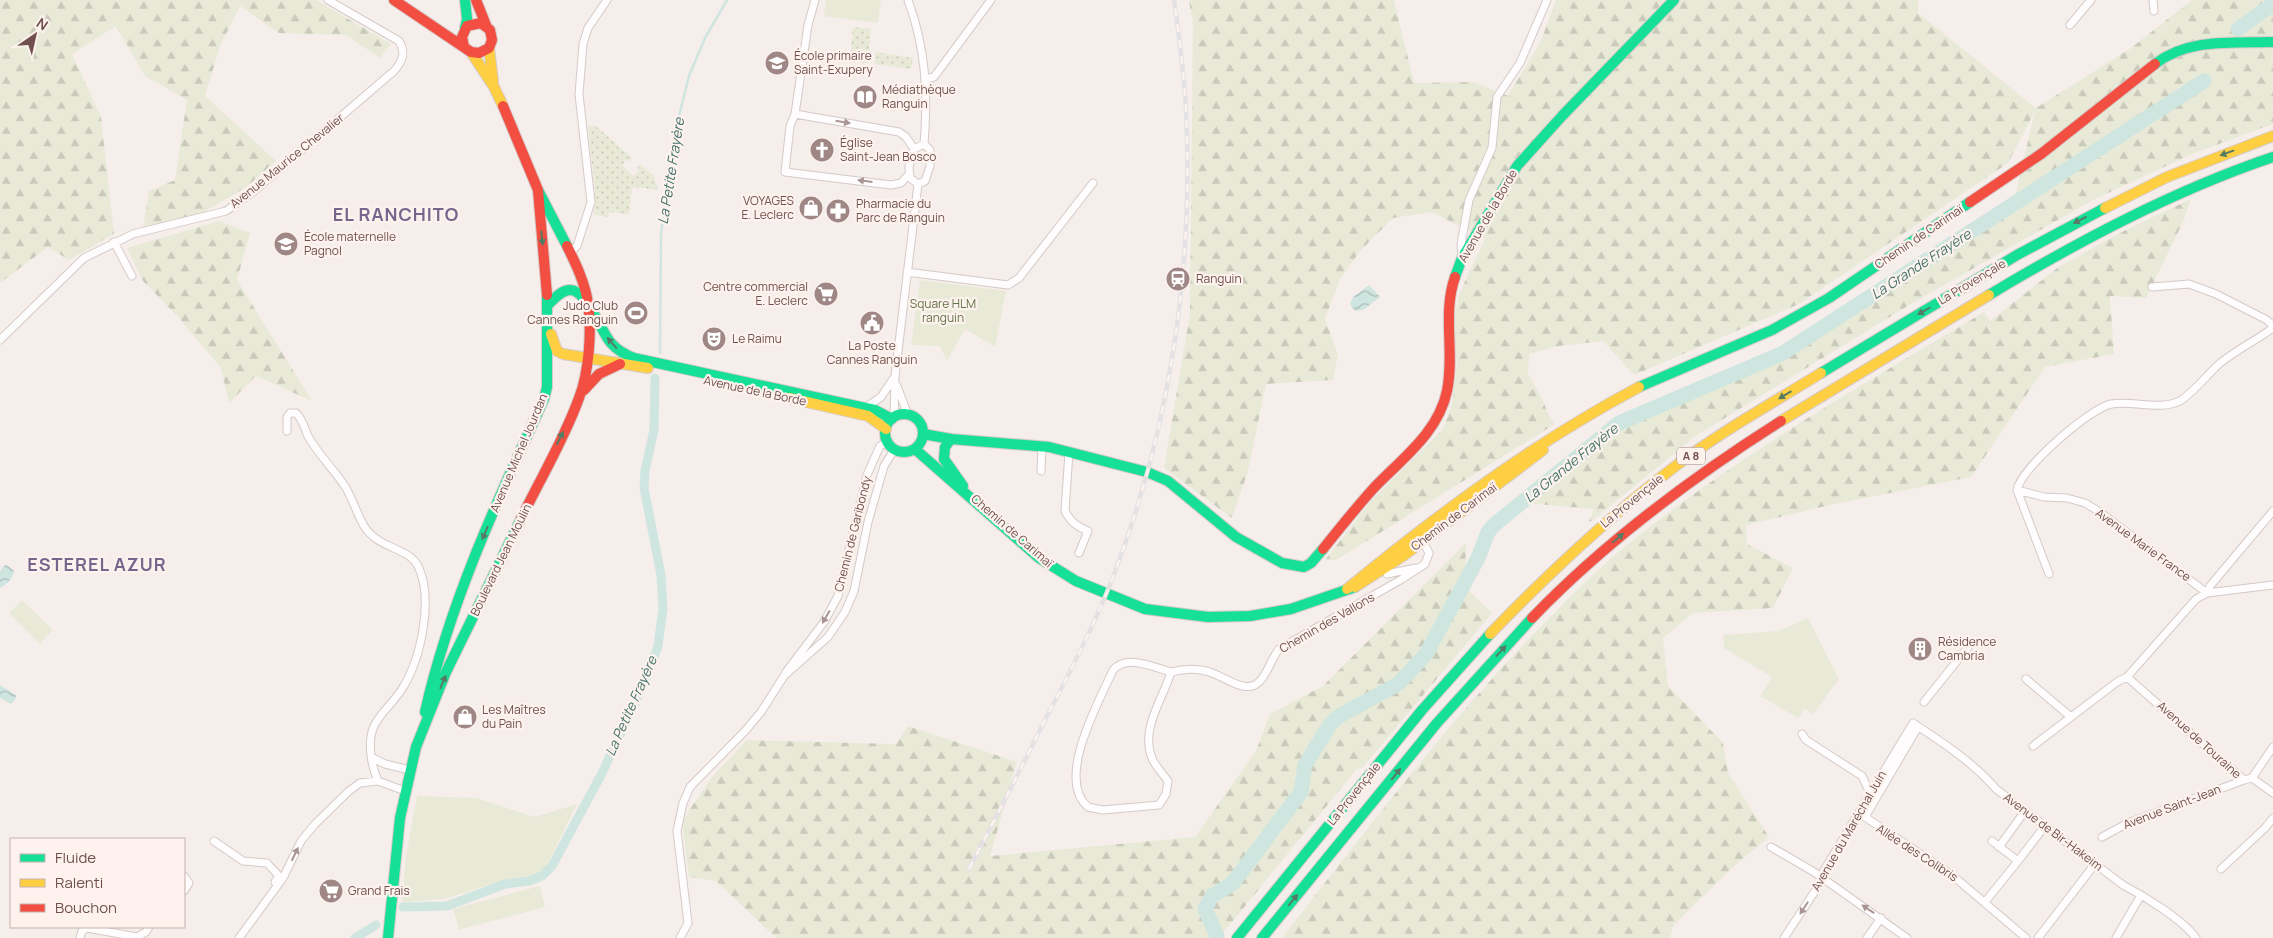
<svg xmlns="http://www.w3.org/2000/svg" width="2273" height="938" font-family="Manrope,sans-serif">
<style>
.grass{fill:url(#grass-dots)}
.forest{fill:url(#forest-firs)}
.green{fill:#e8ead7}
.water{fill:url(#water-waves)}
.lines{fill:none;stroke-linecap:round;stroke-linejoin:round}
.stream{stroke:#cfe5e0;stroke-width:2.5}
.canal{stroke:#cfe5e0;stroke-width:9}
.river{stroke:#cfe5e0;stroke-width:15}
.street-casing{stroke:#d4cac8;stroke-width:9}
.fast-casing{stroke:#d5cac8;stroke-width:12}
.slow-casing{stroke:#d5cac8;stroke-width:12}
.jam-casing{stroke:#d5cac8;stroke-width:12}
.street{stroke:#fefcfc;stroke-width:7}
.fast{stroke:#16e098;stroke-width:10}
.slow{stroke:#ffcf43;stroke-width:10}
.jam{stroke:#f24e42;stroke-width:10}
.rail-casing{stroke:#e3e1e4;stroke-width:4.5}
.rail{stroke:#fdf2ed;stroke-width:2.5;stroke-dasharray:8;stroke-linecap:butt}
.oneway{fill:#a99594}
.oneway2{fill:#557b64}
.labels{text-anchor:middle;stroke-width:4.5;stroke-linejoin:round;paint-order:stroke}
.shield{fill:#fdf2ed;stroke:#9a817e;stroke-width:1}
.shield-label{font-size:11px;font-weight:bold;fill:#70504e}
.poi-label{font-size:12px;fill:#70504e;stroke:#fdf2ed;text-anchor:start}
.street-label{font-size:12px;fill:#70504e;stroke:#fdf2ed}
.park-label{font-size:12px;fill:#637548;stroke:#fdf2ed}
.water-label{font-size:14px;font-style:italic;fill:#44746d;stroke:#fdf2ed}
.district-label{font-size:18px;font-weight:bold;letter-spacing:1px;fill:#74668c;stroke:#fdf2ed}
</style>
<defs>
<pattern id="grass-dots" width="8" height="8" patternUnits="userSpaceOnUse" patternTransform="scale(1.25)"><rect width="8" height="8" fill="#e8ead7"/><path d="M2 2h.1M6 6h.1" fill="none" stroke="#cacaba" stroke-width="1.8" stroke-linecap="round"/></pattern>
<pattern id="forest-firs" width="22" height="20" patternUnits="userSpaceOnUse" patternTransform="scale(1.25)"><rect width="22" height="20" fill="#e8ead7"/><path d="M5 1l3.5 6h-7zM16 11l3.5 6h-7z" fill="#cacaba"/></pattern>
<pattern id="water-waves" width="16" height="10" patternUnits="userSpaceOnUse" patternTransform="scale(1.25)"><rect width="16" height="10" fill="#cfe5e0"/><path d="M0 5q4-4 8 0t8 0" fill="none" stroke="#acbcb8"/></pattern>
</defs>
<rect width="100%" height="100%" fill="#f6eeeb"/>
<path class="grass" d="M 853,27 L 871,29 L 868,63 L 850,62 Z
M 876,52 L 913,58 L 911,69 L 874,64 Z
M 591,125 L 597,127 L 632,158 L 629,162 L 626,160 L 622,165 L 634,176 L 639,170 L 637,168 L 640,164 L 654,176 L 658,190 L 634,187 L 632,189 L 629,214 L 610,212 L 608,217 L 594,215 L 595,191 L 588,128 Z"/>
<path class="forest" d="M 0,0 L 316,0 L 391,44 L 380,58 L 346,35 L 279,33 L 240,6 L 220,46 L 205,96 L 276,161 L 245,188 L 202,213 L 143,228 L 149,191 L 175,180 L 187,100 L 145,76 L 116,26 L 72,54 L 101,117 L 114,234 L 69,260 L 48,247 L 0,283 Z
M 1189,0 L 1394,0 L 1414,83 L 1473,82 L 1508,96 L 1541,41 L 1556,0 L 1918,0 L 1918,13 L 2036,108 L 2131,48 L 2192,0 L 2273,0 L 2273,124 L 2192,154 L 2093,200 L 1911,304 L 1697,435 L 1588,524 L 1594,509 L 1524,503 L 1631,423 L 1801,347 L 2012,210 L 2035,111 L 2008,163 L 1799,304 L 1634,375 L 1603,341 L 1559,346 L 1529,354 L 1528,374 L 1541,396 L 1550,418 L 1555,424 L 1336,560 L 1325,560 L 1372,500 L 1443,429 L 1452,404 L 1457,363 L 1453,323 L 1460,292 L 1485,239 L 1432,212 L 1393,218 L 1360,251 L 1340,279 L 1325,319 L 1338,355 L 1333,380 L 1266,384 L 1248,471 L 1232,518 L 1164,468 L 1190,314 L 1193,25 Z
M 2191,199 L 2184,220 L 2146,298 L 2110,296 L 2114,354 L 2045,367 L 1971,477 L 1830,505 L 1746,525 L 1747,544 L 1793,568 L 1773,608 L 1693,613 L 1663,638 L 1668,686 L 1723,743 L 1728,773 L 1769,837 L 1735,865 L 1673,926 L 1670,938 L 1282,938 C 1360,838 1437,736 1525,643 C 1559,608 1593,572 1632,541 C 1741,453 1864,384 1984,312 L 1990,321 L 2060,266 L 2124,231 Z
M 219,221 L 250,233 L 237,280 L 312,401 L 256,376 L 229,403 L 221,368 L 178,317 L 143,281 L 127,248 Z
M 1466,543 L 1465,574 L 1468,590 L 1492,613 L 1363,767 L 1356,770 L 1219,938 L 776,938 L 716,881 L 689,877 L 682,821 L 712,777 L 747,740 L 896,744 L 908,726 L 1017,762 L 990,856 L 1195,837 L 1256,751 L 1270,714 L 1323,686 Z"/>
<path class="green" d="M 826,0 L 881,0 L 878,23 L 824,16 Z
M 920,280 L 1006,291 L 995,347 L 965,329 L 947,361 L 940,346 L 911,345 Z
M 22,600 L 53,630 L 40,644 L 9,613 Z
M 1808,618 L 1839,679 L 1813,714 L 1805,709 L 1798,718 L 1760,696 L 1772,677 L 1724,648 L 1723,635 L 1778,631 Z
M 417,796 L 476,798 L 535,817 L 577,804 L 545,869 L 538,875 L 504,880 L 445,899 L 402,902 L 406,856 Z
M 540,886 L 545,907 L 459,930 L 453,909 Z"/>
<path class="water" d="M 1369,285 L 1380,297 L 1363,310 L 1355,311 L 1350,304 L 1353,297 Z
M 6,564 L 14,571 C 13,579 7,584 0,588 L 0,571 Z
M 0,685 L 16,695 L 15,700 L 11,704 L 0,698 Z"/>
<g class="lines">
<path class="stream" d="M 660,353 L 661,233 L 679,116 L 689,76 L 705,38 L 727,0"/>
<path class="canal" d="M 403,907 L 447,906 L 505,884 L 529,881 L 542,876 L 552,866 L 601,775 L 645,682 L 658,646 L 663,608 L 661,575 L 644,488 L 645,471 L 654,430 L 655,378
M 355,938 L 376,925"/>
<path class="river" d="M 2238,29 L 2273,4
M 1217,936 L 1205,909 L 1212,896 L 1232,884 L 1301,792 L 1305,765 L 1331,723 L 1341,715 L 1398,684 L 1426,654 L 1478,558 L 1488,532 L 1494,525 L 1619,423 L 1783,353 L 2204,81"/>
<defs>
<path id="street" d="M 815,0 L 808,25 L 795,114 L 790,126 L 785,172 L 891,185 L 901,183 L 909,174
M 908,0 C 926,49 928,92 924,144
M 2153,0 L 2154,11
M 2070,25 L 2091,0
M 925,79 L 934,77 L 991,0
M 795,114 L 899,132 L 906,137 L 914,149
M 918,184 L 910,178 L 909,167 L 914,149 L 924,144
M 918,184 L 925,181 L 930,166 L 930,150 L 924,144
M 114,242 L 132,276
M 569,253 L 577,246 L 591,202 L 579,94 L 583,44 L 588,28 L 607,0
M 1462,256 L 1461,244 L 1469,200 L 1492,148 L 1497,97 L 1520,63 L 1547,0
M 907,272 L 1008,285 L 1019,278 L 1093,183
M 2152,287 L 2189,284 L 2216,294 L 2267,320 L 2273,326
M 0,340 L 84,258 L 133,234 L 226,211 L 254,191 L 394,71 C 403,61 406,52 399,41 L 328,0
M 897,386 L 908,415
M 865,408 L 881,397 L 893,379
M 894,418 L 895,376 L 918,184
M 287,431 L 287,417 L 290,413 L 296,413 C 303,420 304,427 308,436 C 318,455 335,470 346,488 C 353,500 357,514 364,526 C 378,549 408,547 418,566 C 434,599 421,659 402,689 C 394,702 380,713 374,726 C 367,742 371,765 378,781
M 1069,452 L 1065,511 C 1071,522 1076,526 1088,531 L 1079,553
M 1041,471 L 1042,446
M 2017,490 L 2044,497 L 2067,498 L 2085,503 L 2100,512 L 2207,593 L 2210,586 L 2273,511
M 2017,490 C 2021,468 2089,409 2111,404 C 2133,400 2159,411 2180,401 C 2193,393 2207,375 2219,364 C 2236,350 2255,341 2273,328
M 2017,490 L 2049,574
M 1387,574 L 1416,568
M 786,672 L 824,622 L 838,596 L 867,475 L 880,446 L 887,442
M 1171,672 C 1153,667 1127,654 1113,670 C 1099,702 1055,779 1088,807 L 1103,810 L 1159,805 L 1166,794 L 1168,781 C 1163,774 1155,766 1152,758 C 1140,729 1163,699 1171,672 C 1183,669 1194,668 1206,671 C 1222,674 1245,696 1259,682 C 1268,673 1271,659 1279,649 L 1402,579 L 1425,564 L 1429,553 L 1421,538
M 2127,677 L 2244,780 L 2252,778 L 2273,793
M 2026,679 L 2071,717
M 1924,702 L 1969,646
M 1918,727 L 1865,817 L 1952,875 L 2026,938
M 1802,734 L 1806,740 L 1862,776 L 1870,793
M 2033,746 L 2117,682 L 2127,677 L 2196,599 L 2207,593 L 2273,585
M 373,758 L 385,764 L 410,770
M 2252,778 L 2273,747
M 2102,837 L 2128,823 L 2244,780
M 214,841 L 243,861 L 267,863 L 279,876 L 275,882
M 1992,841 L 2018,861 L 2045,826
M 1771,847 L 1814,872 L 1907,938
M 1999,847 L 2025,811
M 2221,869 L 2265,828 L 2273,818
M 184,876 L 189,883 L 184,891
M 1985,902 L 2018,861
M 80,938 L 82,931 L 87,928 L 137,937 L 146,932 L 149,927
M 239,938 L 283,878 L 301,841 L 315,824 L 349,791 L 360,783 L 378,781 L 405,791
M 680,938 L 688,923 L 677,831 L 683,803 L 690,787 L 745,731 L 761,712 L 784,676 L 828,637 L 845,612 L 854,591 L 868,522 L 884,466 L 894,450
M 1784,938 L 1823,879 L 1823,872 L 1913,723 C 1942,742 1974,763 1996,789 L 2123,885 C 2144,896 2182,919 2196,938
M 1867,938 L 1881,918
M 2038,938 L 2095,864
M 2116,938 L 2141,895"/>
<path id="fast" d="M 465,0 L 467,19 L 465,28
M 2155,64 C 2188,38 2233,43 2273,42
M 538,190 L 567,246
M 1455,277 L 1462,258 L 1517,166 L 1562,116 L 1674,0
M 1989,295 C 2079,241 2173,191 2273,157
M 548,305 C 554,299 561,290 570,290 C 587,290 601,332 611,343 C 617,350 626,355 634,358 L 875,410 L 892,419
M 1821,373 L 2017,255 L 2105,208
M 1639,387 L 1772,330 L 1829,298 L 1970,202
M885 433a19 19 0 1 1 38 0a19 19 0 1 1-38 0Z
M 923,434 L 951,439 L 1049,447 L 1147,472 L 1168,481 L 1236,537 L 1282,563 L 1304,567 L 1311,563 L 1323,549
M 951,439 L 945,447 L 944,459 L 963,486
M 915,449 L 1039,558 L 1076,581 L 1145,609 L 1208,617 L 1250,616 L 1291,609 L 1355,587
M 425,712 C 450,602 497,501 544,399 L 547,387 L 547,295
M 388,938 L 400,818 L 416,747 L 446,672 L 521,519
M 1237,938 L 1422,710 L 1490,634
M 1262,938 L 1437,723 L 1532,618"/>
<path id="slow" d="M 489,48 L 493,81
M 471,52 L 494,87 L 503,106
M 2105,208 L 2167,177 L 2273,136
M 551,334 L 557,351 L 563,354 L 648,368
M 789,398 L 868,416 L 886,429
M 1781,421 L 1989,295
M 1355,587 L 1403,556 L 1543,450
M 1347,589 C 1438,514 1534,443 1639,387
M 1490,634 C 1547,575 1607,518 1673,468 C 1720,432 1771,404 1821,373"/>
<path id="jam" d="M 394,0 L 471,52 L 479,53 L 489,48 L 492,40 L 490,30 L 481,23 L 467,26 L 462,37 L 464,47
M 476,0 L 486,25
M 503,106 L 538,190 L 547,295
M 1970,202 L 2041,154 L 2155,64
M 584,390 L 599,374 L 620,364
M 521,519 C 540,479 564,440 579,398 C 589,373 592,330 588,303 C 585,283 576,264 567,246
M 1323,549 C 1339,529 1355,509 1372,490 C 1400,460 1438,434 1447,391 C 1455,353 1442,314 1455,277
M 1532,618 C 1606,541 1691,478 1781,421"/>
</defs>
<use href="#street" class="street-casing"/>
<use href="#fast" class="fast-casing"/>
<use href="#slow" class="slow-casing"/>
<use href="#jam" class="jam-casing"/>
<use href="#street" class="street"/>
<use href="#fast" class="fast"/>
<use href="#slow" class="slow"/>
<use href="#jam" class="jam"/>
<defs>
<path id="rail" d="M 969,869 C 995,819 1021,769 1046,718 C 1070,672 1094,626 1113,577 C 1170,429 1194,268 1186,109 C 1184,73 1179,36 1174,0"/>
</defs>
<use href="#rail" class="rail-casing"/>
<use href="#rail" class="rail"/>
</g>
<defs><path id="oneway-solid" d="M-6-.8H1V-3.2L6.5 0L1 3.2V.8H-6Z" transform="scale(1.25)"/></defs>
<g class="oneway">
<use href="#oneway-solid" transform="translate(843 122) rotate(9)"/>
<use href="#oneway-solid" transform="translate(865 181) rotate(-173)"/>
<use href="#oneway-solid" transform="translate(826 617) rotate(120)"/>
<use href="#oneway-solid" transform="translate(295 854) rotate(-64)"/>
<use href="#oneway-solid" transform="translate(1804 908) rotate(123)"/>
<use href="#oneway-solid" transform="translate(1868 909) rotate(-146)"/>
</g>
<g class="oneway2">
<use href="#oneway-solid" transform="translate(2227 153) rotate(160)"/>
<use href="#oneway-solid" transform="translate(2080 220) rotate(153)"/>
<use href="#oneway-solid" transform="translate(542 238) rotate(84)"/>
<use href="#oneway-solid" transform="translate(1924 311) rotate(150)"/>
<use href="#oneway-solid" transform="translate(612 343) rotate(-131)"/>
<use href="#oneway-solid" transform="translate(1785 395) rotate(149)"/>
<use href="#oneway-solid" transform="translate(560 438) rotate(-63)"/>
<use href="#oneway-solid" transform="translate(485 533) rotate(113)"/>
<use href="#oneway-solid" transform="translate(1618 538) rotate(-40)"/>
<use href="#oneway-solid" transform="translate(1501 651) rotate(-47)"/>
<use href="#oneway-solid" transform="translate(443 682) rotate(-67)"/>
<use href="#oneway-solid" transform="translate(1396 774) rotate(-51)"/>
<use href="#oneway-solid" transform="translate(1293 900) rotate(-51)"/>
</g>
<defs>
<symbol id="school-disc" viewBox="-11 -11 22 22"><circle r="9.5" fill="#9f8785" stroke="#fdf2ed"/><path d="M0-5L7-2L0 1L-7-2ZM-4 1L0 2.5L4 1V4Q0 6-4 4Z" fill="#fff"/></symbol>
<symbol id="library-disc" viewBox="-11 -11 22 22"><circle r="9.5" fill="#9f8785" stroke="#fdf2ed"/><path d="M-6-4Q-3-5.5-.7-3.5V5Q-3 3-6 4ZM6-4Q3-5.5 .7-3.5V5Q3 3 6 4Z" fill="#fff"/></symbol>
<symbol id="church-disc" viewBox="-11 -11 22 22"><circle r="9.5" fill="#9f8785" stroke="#fdf2ed"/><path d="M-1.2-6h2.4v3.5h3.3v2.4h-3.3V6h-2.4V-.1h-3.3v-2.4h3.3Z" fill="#fff"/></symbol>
<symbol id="shop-disc" viewBox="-11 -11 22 22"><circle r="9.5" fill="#9f8785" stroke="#fdf2ed"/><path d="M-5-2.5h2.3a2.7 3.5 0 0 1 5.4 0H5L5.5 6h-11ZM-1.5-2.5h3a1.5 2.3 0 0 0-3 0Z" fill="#fff"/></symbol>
<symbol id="pharmacy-disc" viewBox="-11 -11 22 22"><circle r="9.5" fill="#9f8785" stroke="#fdf2ed"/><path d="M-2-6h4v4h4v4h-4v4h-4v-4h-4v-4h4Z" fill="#fff"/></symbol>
<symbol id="station-disc" viewBox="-11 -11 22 22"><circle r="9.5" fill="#9f8785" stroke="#fdf2ed"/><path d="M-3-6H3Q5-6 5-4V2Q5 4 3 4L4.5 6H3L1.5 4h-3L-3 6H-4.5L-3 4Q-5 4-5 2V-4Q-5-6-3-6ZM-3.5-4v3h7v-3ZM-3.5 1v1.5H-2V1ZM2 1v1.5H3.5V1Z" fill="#fff"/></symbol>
<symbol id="supermarket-disc" viewBox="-11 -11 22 22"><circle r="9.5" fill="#9f8785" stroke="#fdf2ed"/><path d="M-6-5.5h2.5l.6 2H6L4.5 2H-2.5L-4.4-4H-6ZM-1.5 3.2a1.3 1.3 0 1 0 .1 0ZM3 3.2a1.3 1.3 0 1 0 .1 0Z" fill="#fff"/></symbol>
<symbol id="stadium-disc" viewBox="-11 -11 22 22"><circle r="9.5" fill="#9f8785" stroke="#fdf2ed"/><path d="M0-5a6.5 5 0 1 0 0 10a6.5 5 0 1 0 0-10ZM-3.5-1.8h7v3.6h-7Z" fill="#fff"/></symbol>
<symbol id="civic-disc" viewBox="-11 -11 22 22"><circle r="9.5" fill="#9f8785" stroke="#fdf2ed"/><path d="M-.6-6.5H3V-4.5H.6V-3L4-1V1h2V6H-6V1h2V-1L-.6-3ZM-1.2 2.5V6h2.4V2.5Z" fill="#fff"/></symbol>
<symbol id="theatre-disc" viewBox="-11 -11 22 22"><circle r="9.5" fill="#9f8785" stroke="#fdf2ed"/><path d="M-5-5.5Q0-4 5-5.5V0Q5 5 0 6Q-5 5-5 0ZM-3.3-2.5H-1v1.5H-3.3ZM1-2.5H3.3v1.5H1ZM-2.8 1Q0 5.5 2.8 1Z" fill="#fff"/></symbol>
<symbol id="building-disc" viewBox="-11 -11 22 22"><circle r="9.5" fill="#9f8785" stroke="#fdf2ed"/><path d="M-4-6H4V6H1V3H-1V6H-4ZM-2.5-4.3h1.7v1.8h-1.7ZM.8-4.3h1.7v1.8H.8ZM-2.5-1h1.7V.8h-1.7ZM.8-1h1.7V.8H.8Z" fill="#fff"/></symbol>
</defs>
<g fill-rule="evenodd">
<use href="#school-disc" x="763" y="49" width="28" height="28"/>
<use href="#library-disc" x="851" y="83" width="28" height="28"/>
<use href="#church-disc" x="808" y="136" width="28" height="28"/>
<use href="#shop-disc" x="797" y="194" width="28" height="28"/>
<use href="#pharmacy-disc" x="824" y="197" width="28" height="28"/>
<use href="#school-disc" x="272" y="230" width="28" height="28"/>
<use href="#station-disc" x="1164" y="265" width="28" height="28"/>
<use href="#supermarket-disc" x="812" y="280" width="28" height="28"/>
<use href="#stadium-disc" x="622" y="299" width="28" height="28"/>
<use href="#civic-disc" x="858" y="309" width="28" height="28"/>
<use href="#theatre-disc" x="700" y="325" width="28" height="28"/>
<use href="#building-disc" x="1906" y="635" width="28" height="28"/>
<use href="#shop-disc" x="451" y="703" width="28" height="28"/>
<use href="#supermarket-disc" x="317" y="877" width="28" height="28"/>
</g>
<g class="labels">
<rect class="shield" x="1677" y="447.5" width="28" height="17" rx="4"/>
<g class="shield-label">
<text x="1691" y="460">A 8</text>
</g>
<g class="poi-label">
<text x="794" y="60">École primaire<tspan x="794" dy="14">Saint-Exupery</tspan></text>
<text x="882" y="94">Médiathèque<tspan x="882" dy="14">Ranguin</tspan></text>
<text x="840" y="147">Église<tspan x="840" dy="14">Saint-Jean Bosco</tspan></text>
<text x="794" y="205" text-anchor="end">VOYAGES<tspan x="794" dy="14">E. Leclerc</tspan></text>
<text x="856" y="208">Pharmacie du<tspan x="856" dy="14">Parc de Ranguin</tspan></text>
<text x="304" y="241">École maternelle<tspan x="304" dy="14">Pagnol</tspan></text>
<text x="1196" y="283">Ranguin</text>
<text x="808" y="291" text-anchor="end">Centre commercial<tspan x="808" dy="14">E. Leclerc</tspan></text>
<text x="618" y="310" text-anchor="end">Judo Club<tspan x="618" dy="14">Cannes Ranguin</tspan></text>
<text x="732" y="343">Le Raimu</text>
<text x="872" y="350" text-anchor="middle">La Poste<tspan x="872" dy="14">Cannes Ranguin</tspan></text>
<text x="1938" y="646">Résidence<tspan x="1938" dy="14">Cambria</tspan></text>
<text x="482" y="714">Les Maîtres<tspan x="482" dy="14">du Pain</tspan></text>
<text x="348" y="895">Grand Frais</text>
</g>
<g class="street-label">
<text transform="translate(287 161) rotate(-39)" y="4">Avenue Maurice Chevalier</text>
<text transform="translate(1488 216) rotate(-60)" y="4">Avenue de la Borde</text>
<text transform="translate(1919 237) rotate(-34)" y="4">Chemin de Carimaï</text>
<text transform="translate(1972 282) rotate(-31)" y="4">La Provençale</text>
<text transform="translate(755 391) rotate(12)" y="4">Avenue de la Borde</text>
<text transform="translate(519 453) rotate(-67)" y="4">Avenue Michel Jourdan</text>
<text transform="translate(1632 501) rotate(-39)" y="4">La Provençale</text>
<text transform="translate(1454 517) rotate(-37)" y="4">Chemin de Carimaï</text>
<text transform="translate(1012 531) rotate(41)" y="4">Chemin de Carimaï</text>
<text transform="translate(853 534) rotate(-76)" y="4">Chemin de Garibondy</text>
<text transform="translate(2143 545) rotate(36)" y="4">Avenue Marie France</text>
<text transform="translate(501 560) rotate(-64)" y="4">Boulevard Jean Moulin</text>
<text transform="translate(1327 623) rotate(-30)" y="4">Chemin des Vallons</text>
<text transform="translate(2199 740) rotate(42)" y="4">Avenue de Touraine</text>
<text transform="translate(1354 794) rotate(-51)" y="4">La Provençale</text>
<text transform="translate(2172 807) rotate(-21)" y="4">Avenue Saint-Jean</text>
<text transform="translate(1849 831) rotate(-60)" y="4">Avenue du Maréchal Juin</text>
<text transform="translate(2053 832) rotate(37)" y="4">Avenue de Bir-Hakeim</text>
<text transform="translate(1917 853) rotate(33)" y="4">Allée des Colibris</text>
</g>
<g class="park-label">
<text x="943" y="308">Square HLM<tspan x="943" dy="14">ranguin</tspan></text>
</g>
<g class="water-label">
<text transform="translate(671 171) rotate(-81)" y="5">La Petite Frayère</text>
<text transform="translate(1921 264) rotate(-33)" y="5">La Grande Frayère</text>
<text transform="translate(1571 463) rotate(-39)" y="5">La Grande Frayère</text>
<text transform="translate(631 706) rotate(-66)" y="5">La Petite Frayère</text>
</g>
<g class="district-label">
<text x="396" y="221">EL RANCHITO</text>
<text x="97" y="571">ESTEREL AZUR</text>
</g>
</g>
<rect x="10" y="838" width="175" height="90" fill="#fdf2ed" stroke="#c5b1ad"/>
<rect x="20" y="854" width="25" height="8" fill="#16e098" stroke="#c5b1ad"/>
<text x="55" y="863" font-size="15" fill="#70504e">Fluide</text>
<rect x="20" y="879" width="25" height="8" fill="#ffcf43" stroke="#c5b1ad"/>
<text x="55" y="888" font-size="15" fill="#70504e">Ralenti</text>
<rect x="20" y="904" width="25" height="8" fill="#f24e42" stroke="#c5b1ad"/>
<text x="55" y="913" font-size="15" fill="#70504e">Bouchon</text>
<g transform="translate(35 35) rotate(34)" stroke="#fdf2ed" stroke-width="4" paint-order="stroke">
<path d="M0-4L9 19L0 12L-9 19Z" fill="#70504e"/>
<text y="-8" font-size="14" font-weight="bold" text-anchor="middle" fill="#70504e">N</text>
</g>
</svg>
